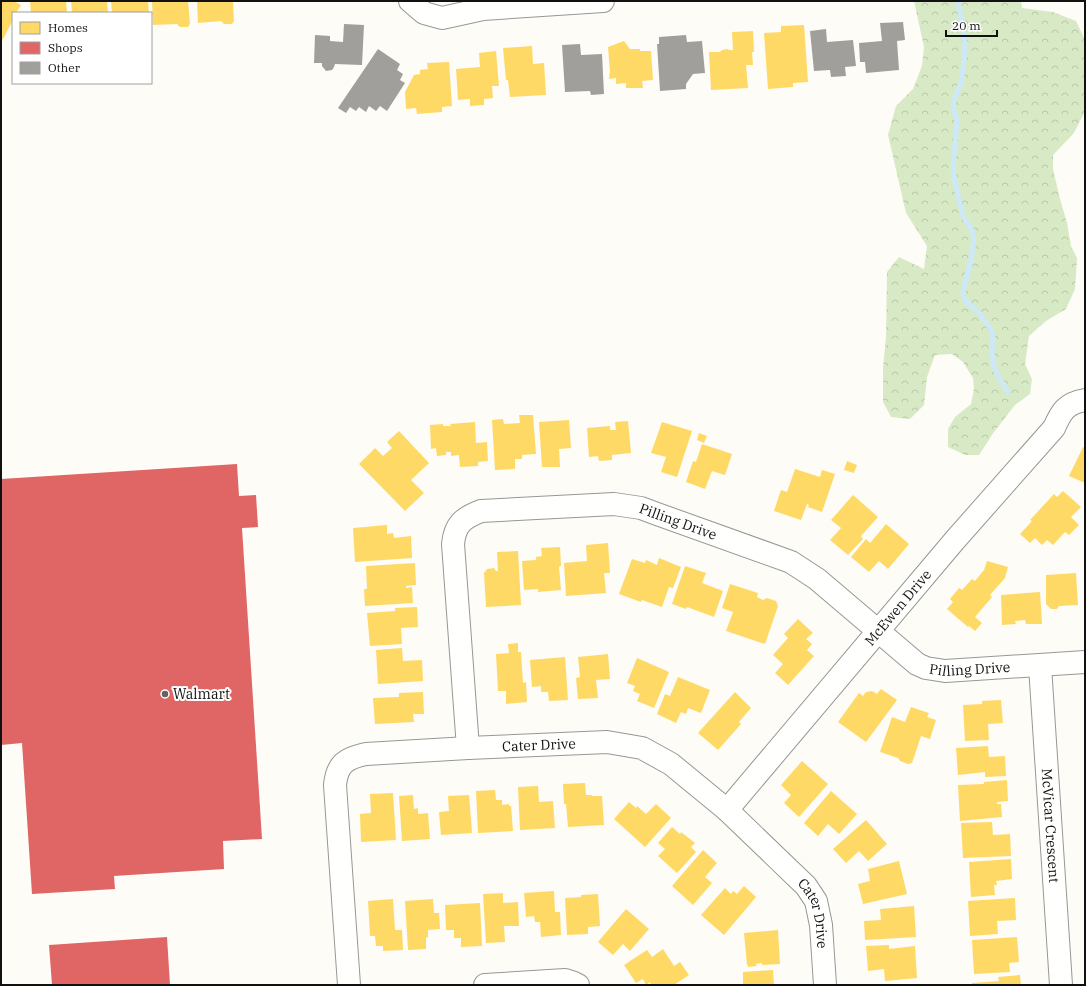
<svg xmlns="http://www.w3.org/2000/svg" width="1086" height="986" font-family="'IBM Plex Serif',serif">
<style>
.forest{fill:url(#forest-crowns)}
.homes{fill:#ffd966}
.shops{fill:#e06666}
.lines{fill:none;stroke-linecap:round;stroke-linejoin:round}
.stream{stroke:#cde8f7;stroke-width:5}
.building{fill:#a19f9c}
.minor-casing{stroke:#979795;stroke-width:24}
.minor{stroke:#fffffe;stroke-width:22}
.poi-dot{fill:#646362;stroke:#fff;stroke-width:1.5}
.labels{text-anchor:middle;stroke-width:4;stroke-linejoin:round;paint-order:stroke}
.street-label{font-size:14px;fill:#111;stroke:#fff}
.poi-label{font-size:14px;fill:#111;stroke:#fff;text-anchor:start}
</style>
<defs>
<pattern id="forest-crowns" width="20" height="18" patternUnits="userSpaceOnUse"><rect width="20" height="18" fill="#d8eac5"/><path d="M2 6a3 3 0 1 1 6 0M12 15a3 3 0 1 1 6 0" fill="none" stroke="#b8c8a8"/></pattern>
</defs>
<rect width="100%" height="100%" fill="#fdfcf7"/>
<path class="forest" d="M 914,1 L 1021,1 L 1022,8 L 1053,12 L 1076,21 L 1085,40 L 1085,111 L 1074,133 L 1053,155 L 1053,169 L 1060,199 L 1067,223 L 1071,246 L 1077,258 L 1075,289 L 1066,309 L 1046,321 L 1029,336 L 1025,364 L 1032,379 L 1030,394 L 1015,405 L 994,432 L 979,455 L 965,455 L 948,447 L 948,429 L 955,417 L 971,404 L 974,388 L 973,378 L 963,362 L 952,354 L 935,355 L 927,377 L 924,405 L 910,419 L 891,417 L 883,402 L 883,368 L 886,337 L 887,272 L 899,257 L 924,269 L 927,246 L 906,213 L 888,135 L 896,106 L 913,89 L 922,66 L 924,47 Z"/>
<path class="homes" d="M 1,1 L 14,1 L 21,5 L 16,13 L 13,13 L 13,20 L 3,39 L 1,40 Z
M 30,1 L 66,1 L 67,13 L 31,13 Z
M 71,1 L 107,1 L 108,13 L 72,13 Z
M 111,1 L 148,1 L 149,13 L 112,13 Z
M 152,1 L 188,1 L 190,24 L 188,27 L 180,27 L 177,24 L 153,25 Z
M 197,1 L 233,1 L 234,21 L 232,24 L 224,24 L 221,21 L 198,23 Z
M 804,25 L 808,82 L 793,83 L 793,87 L 768,89 L 764,33 L 781,32 L 781,26 Z
M 753,31 L 754,52 L 752,52 L 753,65 L 746,65 L 748,88 L 711,90 L 709,52 L 720,52 L 722,50 L 727,49 L 729,50 L 733,50 L 732,32 Z
M 624,41 L 630,49 L 640,49 L 640,51 L 651,51 L 653,80 L 642,81 L 643,88 L 626,88 L 626,83 L 616,84 L 616,78 L 609,79 L 610,72 L 608,47 Z
M 532,46 L 533,64 L 544,63 L 546,95 L 510,97 L 508,80 L 506,80 L 503,48 Z
M 496,51 L 499,86 L 492,86 L 493,98 L 484,99 L 484,105 L 470,106 L 470,99 L 458,100 L 456,69 L 480,67 L 479,53 Z
M 449,62 L 452,106 L 442,107 L 442,112 L 417,114 L 416,108 L 406,109 L 405,92 L 414,75 L 420,74 L 420,70 L 428,69 L 427,63 Z
M 519,415 L 533,415 L 536,454 L 522,455 L 522,459 L 515,459 L 515,469 L 495,470 L 492,420 L 503,419 L 504,424 L 520,423 Z
M 569,420 L 571,448 L 559,449 L 560,467 L 542,467 L 539,422 Z
M 628,421 L 631,453 L 612,455 L 612,460 L 599,461 L 598,456 L 589,457 L 587,428 L 610,426 L 610,430 L 616,430 L 615,422 Z
M 475,422 L 476,443 L 487,442 L 488,461 L 478,462 L 478,466 L 460,467 L 459,455 L 451,456 L 451,452 L 446,452 L 446,455 L 437,456 L 436,448 L 431,449 L 430,425 L 443,424 L 443,426 L 451,426 L 450,424 Z
M 662,422 L 692,431 L 677,477 L 661,472 L 666,457 L 651,453 Z
M 399,431 L 429,463 L 411,480 L 424,493 L 405,511 L 359,464 L 375,448 L 383,456 L 392,448 L 387,442 Z
M 699,433 L 707,436 L 704,443 L 697,440 Z
M 702,444 L 732,454 L 725,475 L 712,471 L 705,489 L 686,482 L 693,461 L 696,462 Z
M 1083,447 L 1085,448 L 1085,483 L 1069,476 Z
M 847,461 L 857,465 L 854,473 L 844,470 Z
M 795,469 L 820,477 L 822,470 L 835,474 L 822,512 L 808,507 L 809,505 L 807,504 L 801,520 L 774,511 L 781,490 L 787,492 Z
M 1063,491 L 1081,507 L 1071,517 L 1079,525 L 1069,535 L 1065,532 L 1053,545 L 1047,540 L 1042,545 L 1035,538 L 1030,543 L 1020,534 L 1032,521 L 1030,520 L 1054,494 L 1057,497 Z
M 853,495 L 878,517 L 861,536 L 863,539 L 848,555 L 830,540 L 841,528 L 831,520 Z
M 886,524 L 909,544 L 888,569 L 879,561 L 869,572 L 851,557 L 866,539 L 870,543 Z
M 387,525 L 387,534 L 393,533 L 394,538 L 411,536 L 412,558 L 355,562 L 353,528 Z
M 608,543 L 610,573 L 604,573 L 606,593 L 566,596 L 564,563 L 587,561 L 586,545 Z
M 560,547 L 561,566 L 559,567 L 561,590 L 538,592 L 538,589 L 524,590 L 522,561 L 536,560 L 536,557 L 542,556 L 541,548 Z
M 518,551 L 521,605 L 486,607 L 484,573 L 487,569 L 494,568 L 496,571 L 498,571 L 497,552 Z
M 659,558 L 681,567 L 673,588 L 669,587 L 662,607 L 642,600 L 641,602 L 619,594 L 632,559 L 645,563 L 646,560 L 657,565 Z
M 987,561 L 1008,567 L 1005,578 L 990,595 L 992,597 L 975,617 L 982,623 L 975,631 L 969,626 L 968,627 L 947,609 L 953,602 L 950,599 L 959,588 L 962,590 L 972,579 L 975,581 L 984,570 Z
M 415,563 L 416,585 L 406,586 L 406,588 L 412,587 L 413,603 L 365,606 L 364,589 L 367,589 L 366,566 Z
M 685,566 L 706,573 L 702,583 L 723,591 L 714,617 L 687,607 L 686,609 L 672,604 Z
M 1076,573 L 1078,605 L 1059,606 L 1057,609 L 1051,609 L 1046,604 L 1046,575 Z
M 730,584 L 758,593 L 757,597 L 763,600 L 767,598 L 776,601 L 778,606 L 765,644 L 726,631 L 733,612 L 722,608 Z
M 1040,592 L 1042,624 L 1026,624 L 1025,620 L 1015,621 L 1016,624 L 1002,625 L 1001,595 Z
M 417,607 L 418,627 L 401,628 L 402,644 L 370,646 L 367,613 L 395,611 L 395,608 Z
M 798,619 L 813,633 L 806,639 L 812,644 L 807,650 L 814,656 L 788,685 L 775,673 L 783,664 L 773,655 L 788,638 L 784,634 Z
M 518,643 L 518,652 L 521,652 L 523,683 L 526,682 L 527,702 L 506,704 L 506,691 L 498,691 L 496,654 L 509,653 L 508,644 Z
M 402,648 L 403,661 L 422,660 L 423,681 L 378,684 L 376,650 Z
M 608,654 L 610,679 L 596,680 L 598,698 L 578,699 L 576,678 L 580,677 L 578,657 Z
M 565,657 L 568,700 L 549,701 L 548,692 L 541,692 L 541,686 L 532,687 L 530,660 Z
M 637,658 L 669,672 L 654,708 L 637,701 L 640,694 L 633,691 L 635,686 L 627,683 Z
M 678,677 L 710,690 L 701,713 L 688,708 L 686,714 L 681,712 L 676,723 L 657,714 L 665,694 L 670,696 Z
M 881,689 L 897,700 L 866,742 L 838,722 L 859,693 L 863,696 L 866,692 L 872,691 L 877,694 Z
M 423,692 L 424,714 L 413,714 L 414,722 L 375,724 L 373,698 L 399,697 L 399,693 Z
M 735,692 L 751,708 L 739,722 L 741,724 L 718,750 L 698,733 Z
M 1001,700 L 1003,723 L 988,724 L 989,740 L 965,741 L 963,705 L 982,704 L 982,701 Z
M 911,707 L 929,713 L 927,717 L 936,720 L 930,739 L 921,736 L 912,763 L 908,764 L 900,761 L 898,758 L 880,752 L 892,717 L 905,722 Z
M 988,746 L 989,757 L 1005,756 L 1006,776 L 985,777 L 985,772 L 958,775 L 956,748 Z
M 802,761 L 828,784 L 799,817 L 784,803 L 791,795 L 781,785 Z
M 1007,780 L 1008,801 L 997,802 L 997,804 L 1001,804 L 1002,817 L 960,821 L 958,785 L 984,784 L 984,782 Z
M 585,783 L 586,795 L 592,795 L 592,796 L 602,796 L 604,825 L 568,827 L 566,804 L 564,804 L 563,784 Z
M 538,786 L 539,802 L 553,801 L 555,828 L 520,830 L 518,787 Z
M 495,790 L 496,800 L 502,800 L 502,805 L 509,804 L 509,806 L 511,806 L 513,831 L 478,833 L 476,791 Z
M 831,791 L 857,814 L 839,834 L 828,824 L 818,836 L 804,823 Z
M 393,793 L 396,840 L 361,842 L 360,814 L 371,813 L 370,794 Z
M 413,795 L 414,809 L 418,808 L 418,814 L 428,813 L 430,839 L 402,841 L 399,796 Z
M 469,795 L 472,833 L 441,835 L 439,812 L 449,811 L 448,796 Z
M 629,802 L 636,808 L 637,806 L 646,814 L 656,804 L 671,818 L 645,847 L 614,819 Z
M 866,820 L 887,844 L 868,861 L 859,851 L 846,863 L 833,849 Z
M 992,822 L 993,835 L 1010,834 L 1011,856 L 963,858 L 961,823 Z
M 672,827 L 680,834 L 681,832 L 695,843 L 691,847 L 696,852 L 677,873 L 658,856 L 665,849 L 658,843 Z
M 703,850 L 717,863 L 705,877 L 712,883 L 693,905 L 672,886 Z
M 1011,859 L 1012,879 L 996,881 L 997,885 L 994,885 L 995,895 L 971,897 L 969,862 Z
M 899,861 L 907,894 L 863,904 L 858,884 L 870,881 L 868,869 Z
M 744,886 L 756,897 L 724,935 L 701,915 L 725,888 L 731,894 L 733,891 L 737,894 Z
M 554,891 L 555,912 L 560,912 L 561,935 L 541,937 L 540,922 L 535,922 L 534,916 L 526,917 L 524,893 Z
M 503,893 L 503,903 L 518,902 L 519,926 L 504,926 L 505,942 L 486,943 L 483,894 Z
M 598,894 L 600,926 L 588,927 L 588,934 L 567,935 L 565,898 L 581,897 L 581,895 Z
M 1015,898 L 1016,920 L 997,921 L 998,934 L 970,936 L 968,901 Z
M 393,899 L 395,930 L 402,930 L 403,950 L 383,951 L 383,946 L 376,946 L 375,936 L 370,936 L 368,901 Z
M 433,899 L 434,913 L 439,913 L 440,929 L 428,930 L 428,937 L 426,938 L 426,949 L 408,950 L 405,901 Z
M 480,903 L 482,946 L 461,947 L 461,938 L 454,938 L 454,930 L 446,930 L 445,905 Z
M 914,906 L 916,937 L 865,940 L 864,921 L 881,920 L 880,909 Z
M 626,909 L 649,929 L 630,951 L 623,944 L 613,955 L 598,942 Z
M 778,930 L 780,964 L 762,965 L 762,963 L 756,964 L 757,966 L 748,967 L 748,965 L 747,965 L 744,933 Z
M 1017,937 L 1019,962 L 1009,963 L 1010,972 L 974,974 L 972,940 Z
M 889,945 L 889,949 L 915,946 L 917,978 L 885,981 L 884,969 L 868,971 L 866,946 Z
M 663,949 L 674,966 L 680,962 L 689,975 L 674,985 L 651,985 L 650,982 L 646,985 L 643,979 L 636,983 L 624,965 L 647,950 L 652,957 Z
M 773,970 L 774,985 L 743,985 L 743,972 Z
M 1020,975 L 1021,985 L 972,985 L 972,983 L 999,981 L 998,977 Z"/>
<path class="shops" d="M 237,464 L 239,496 L 256,495 L 258,527 L 242,528 L 262,839 L 223,841 L 224,869 L 114,876 L 115,889 L 32,894 L 22,743 L 1,745 L 1,479 Z
M 167,937 L 170,985 L 52,985 L 49,945 Z"/>
<g class="lines">
<path class="stream" d="M 958,1 L 965,42 L 964,60 L 961,83 L 954,99 L 953,107 L 957,120 L 953,167 L 954,177 L 962,213 C 964,220 971,225 973,234 C 975,242 970,267 967,276 C 966,281 963,288 963,294 C 964,303 973,306 978,312 C 980,314 991,329 992,332 C 994,339 992,346 992,353 C 992,367 1000,380 1008,392"/>
</g>
<path class="building" d="M 903,22 L 905,40 L 897,41 L 899,70 L 866,73 L 865,62 L 860,62 L 859,43 L 882,41 L 880,23 Z
M 344,24 L 364,25 L 362,65 L 335,64 L 334,67 L 332,70 L 326,71 L 322,66 L 322,63 L 314,63 L 315,35 L 330,36 L 330,41 L 343,42 Z
M 826,29 L 827,42 L 853,40 L 856,66 L 845,67 L 846,76 L 831,77 L 830,70 L 814,71 L 810,31 Z
M 686,35 L 687,42 L 702,41 L 705,73 L 693,74 L 686,84 L 686,89 L 660,91 L 657,44 L 659,44 L 659,37 Z
M 580,44 L 581,55 L 602,54 L 604,94 L 591,95 L 590,91 L 565,92 L 562,45 Z
M 378,49 L 400,64 L 397,70 L 403,74 L 400,80 L 405,83 L 387,111 L 380,106 L 376,111 L 369,106 L 366,112 L 359,107 L 356,111 L 350,107 L 346,113 L 338,108 Z"/>
<g class="lines">
<defs>
<g id="minor">
<path d="M 410,1 L 424,13 L 442,18 L 483,9 L 603,1"/>
<path id="s1" d="M 1040,666 L 1061,985"/>
<path id="s2" d="M 468,748 L 453,544 C 455,524 463,518 481,511 L 614,504 L 641,508 L 657,514 L 791,562 L 817,579 L 917,664 L 926,668 L 945,671 L 1085,662"/>
<path id="s3" d="M 727,810 L 955,540 L 1054,428 C 1061,412 1066,403 1085,400"/>
<path id="s4" d="M 349,985 L 335,785 C 337,764 346,758 366,754 L 468,748 L 607,742 L 642,748 L 671,764 L 727,810 L 806,886 L 816,901 L 821,925 L 825,985"/>
<path d="M 485,985 L 565,980 L 574,983 L 578,985"/>
</g>
</defs>
<use href="#minor" class="minor-casing"/>
<use href="#minor" class="minor"/>
</g>
<circle class="poi-dot" cx="165" cy="694" r="4"/>
<g class="labels">
<g class="street-label">
<text dy="5" stroke="none"><textPath href="#s2" startOffset="451">Pilling Drive</textPath></text>
<text dy="5" stroke="none"><textPath href="#s3" startOffset="265">McEwen Drive</textPath></text>
<text dy="5" stroke="none"><textPath href="#s2" startOffset="787">Pilling Drive</textPath></text>
<text dy="5" stroke="none"><textPath href="#s4" startOffset="422">Cater Drive</textPath></text>
<text dy="5" stroke="none"><textPath href="#s1" startOffset="160">McVicar Crescent</textPath></text>
<text dy="5" stroke="none"><textPath href="#s4" startOffset="770">Cater Drive</textPath></text>
</g>
<g class="poi-label">
<text x="173" y="699">Walmart</text>
</g>
</g>
<rect width="1086" height="986" fill="none" stroke="#111111" stroke-width="4"/>
<rect x="12" y="12" width="140" height="72" fill="#ffffff" stroke="#a0a0a0"/>
<rect x="20" y="22" width="20" height="12" fill="#ffd966" stroke="#a0a0a0"/>
<text x="48" y="32" font-size="12" fill="#111111">Homes</text>
<rect x="20" y="42" width="20" height="12" fill="#e06666" stroke="#a0a0a0"/>
<text x="48" y="52" font-size="12" fill="#111111">Shops</text>
<rect x="20" y="62" width="20" height="12" fill="#a19f9c" stroke="#a0a0a0"/>
<text x="48" y="72" font-size="12" fill="#111111">Other</text>
<path d="M946 30v6h51v-6" fill="none" stroke="#111111" stroke-width="2"/>
<text x="952" y="30" font-size="12" fill="#111111" stroke="#ffffff" stroke-width="3" paint-order="stroke">20 m</text>
</svg>
